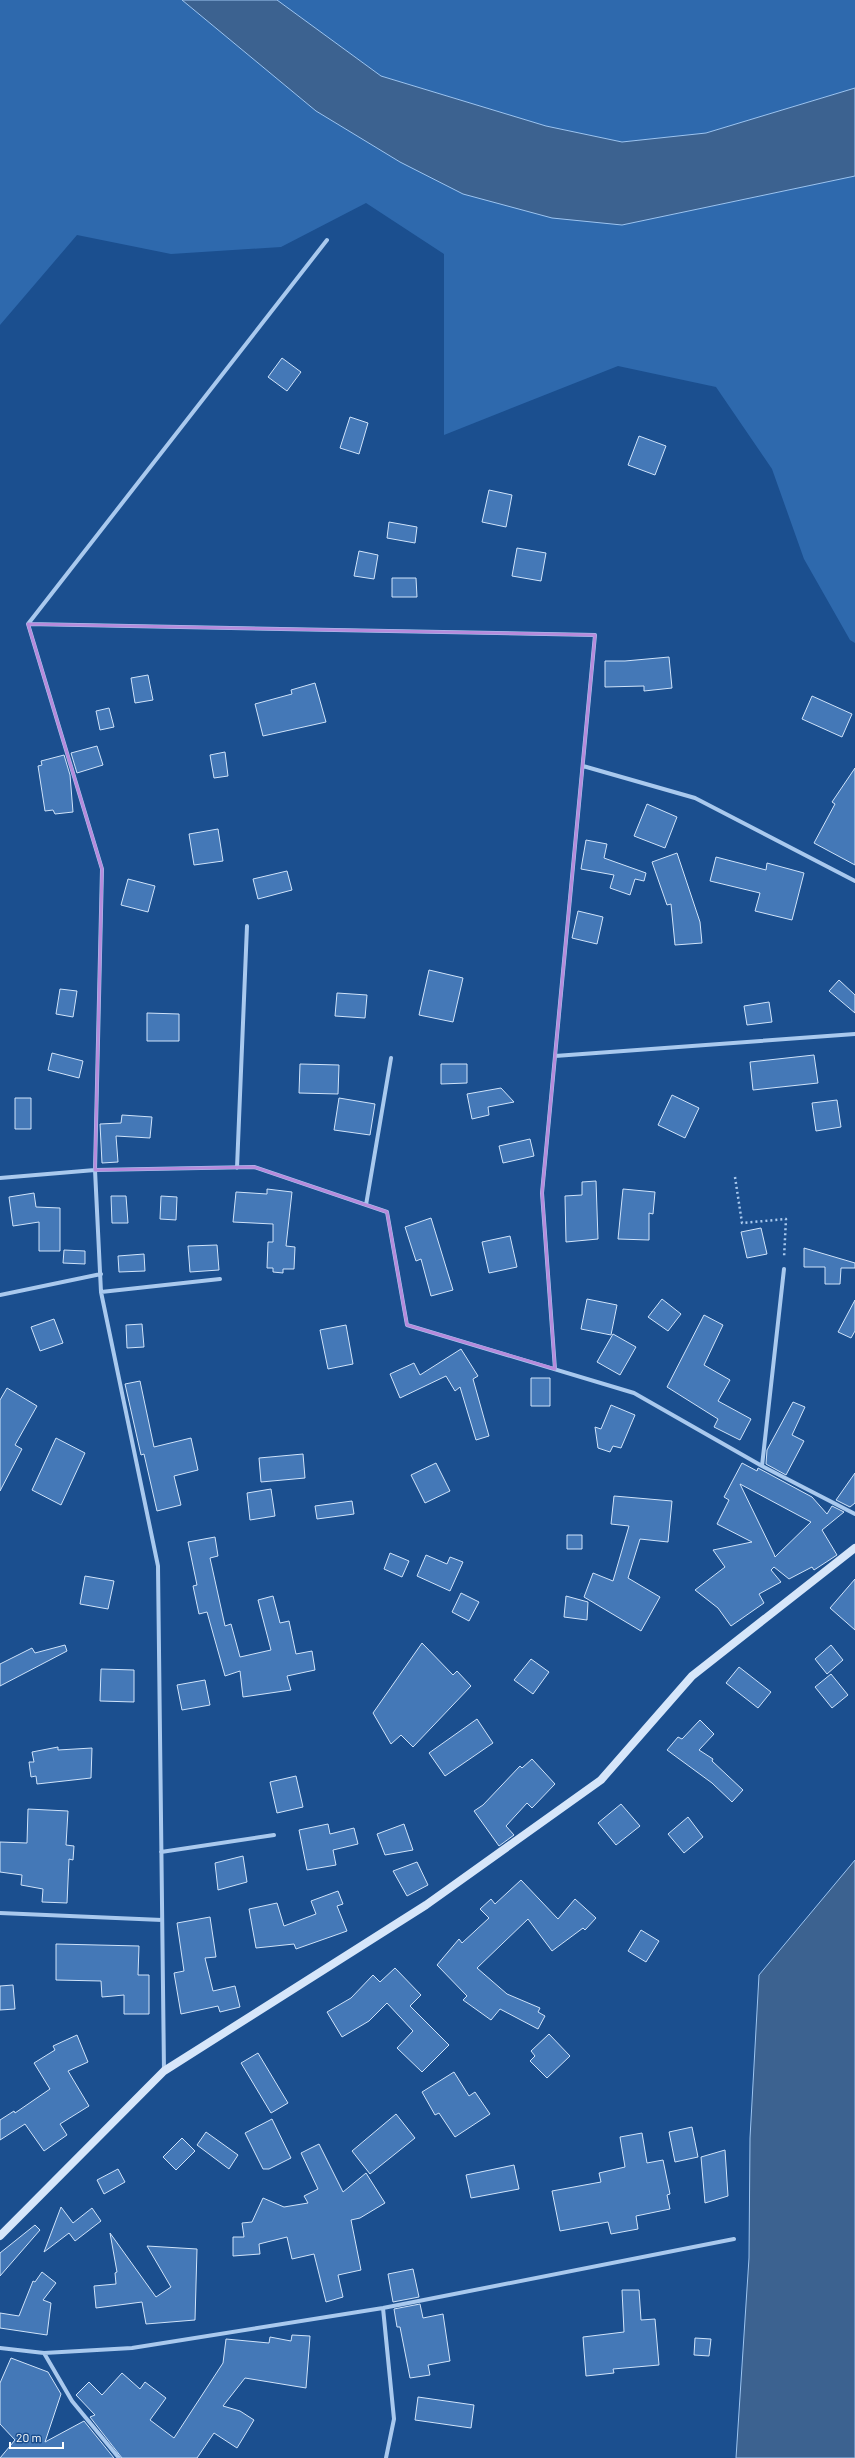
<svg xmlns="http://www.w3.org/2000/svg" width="855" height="2458" font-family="Barlow,sans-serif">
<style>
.green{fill:#2e69ad}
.water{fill:#3c6290;stroke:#9cc4f0}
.building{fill:#4478b7;stroke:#cfe3fa;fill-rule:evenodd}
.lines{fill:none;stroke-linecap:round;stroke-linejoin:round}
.path{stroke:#a9c9ee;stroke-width:2.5;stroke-dasharray:2 3;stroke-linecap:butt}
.minor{stroke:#a9c9ee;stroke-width:4}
.secondary{stroke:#d6e6fa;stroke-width:8}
.marked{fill:none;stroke:#b68bdc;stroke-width:3;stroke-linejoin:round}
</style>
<rect width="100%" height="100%" fill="#1b4f8f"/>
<path class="green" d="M 0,0 L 182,0 L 316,111 L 400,162 L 622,225 L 855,176 L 855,643 L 850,640 L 804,559 L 772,469 L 716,387 L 618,366 L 444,435 L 444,254 L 366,203 L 281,247 L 171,254 L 77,235 L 0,325 Z
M 277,0 L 855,0 L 855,88 L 706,133 L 622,142 L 546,126 L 381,76 Z"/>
<path class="water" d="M 182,0 L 277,0 L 381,76 L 546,126 L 622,142 L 706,133 L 855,88 L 855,176 L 622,225 L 552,218 L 463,194 L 400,162 L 316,111 Z
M 855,1860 L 855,2458 L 736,2458 L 749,2258 L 750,2138 L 759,1975 Z"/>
<path class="building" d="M 282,358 L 301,372 L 287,391 L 268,377 Z
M 350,417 L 368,423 L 359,454 L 340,448 Z
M 639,436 L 666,446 L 655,475 L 628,465 Z
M 489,490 L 512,495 L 506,527 L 482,522 Z
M 389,522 L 417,527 L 415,543 L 387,538 Z
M 517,548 L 546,553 L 541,581 L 512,576 Z
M 359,551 L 378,555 L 374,579 L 354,576 Z
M 392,578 L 416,578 L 417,597 L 392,597 Z
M 669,657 L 672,688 L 644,691 L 644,686 L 605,687 L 605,661 L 625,661 Z
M 148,675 L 153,700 L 135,703 L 131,678 Z
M 315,683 L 326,722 L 263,736 L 255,704 L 292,694 L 291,690 Z
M 812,696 L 852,714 L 842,737 L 802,719 Z
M 109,708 L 114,727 L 100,730 L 96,711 Z
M 97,746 L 103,765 L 77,773 L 71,753 Z
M 225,752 L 228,776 L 214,778 L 210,755 Z
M 64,755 L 70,775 L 73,812 L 55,814 L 53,810 L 45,811 L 38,766 L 42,765 L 41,761 Z
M 855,768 L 855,865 L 814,843 L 835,804 L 832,802 Z
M 647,804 L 677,817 L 665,848 L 634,836 Z
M 218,829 L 223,861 L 194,865 L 189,834 Z
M 586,840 L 607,844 L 604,858 L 646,873 L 644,881 L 635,879 L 630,895 L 610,888 L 614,875 L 581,869 Z
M 677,853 L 700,922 L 702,943 L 675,945 L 671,904 L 667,905 L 652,862 Z
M 716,857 L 766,870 L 767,863 L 804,873 L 792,920 L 755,911 L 760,893 L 710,881 Z
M 287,871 L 292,890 L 258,899 L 253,879 Z
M 128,879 L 155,886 L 148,912 L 121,905 Z
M 578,911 L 603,917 L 597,944 L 572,938 Z
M 429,970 L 463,978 L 453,1022 L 419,1015 Z
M 839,980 L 855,995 L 855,1013 L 829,991 Z
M 60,989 L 77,991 L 73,1017 L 56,1014 Z
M 337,993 L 367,995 L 365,1018 L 335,1016 Z
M 769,1002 L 772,1022 L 747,1025 L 744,1006 Z
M 147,1013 L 179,1014 L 179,1041 L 147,1041 Z
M 52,1053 L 83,1061 L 79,1078 L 48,1070 Z
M 814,1055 L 818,1083 L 753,1090 L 750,1062 Z
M 300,1064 L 339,1065 L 338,1094 L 299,1093 Z
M 441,1064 L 467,1064 L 467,1083 L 441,1084 Z
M 501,1088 L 514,1102 L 488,1107 L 489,1115 L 472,1119 L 467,1094 Z
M 672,1095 L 699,1108 L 685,1138 L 658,1125 Z
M 15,1098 L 31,1098 L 31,1129 L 15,1129 Z
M 339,1098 L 375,1104 L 370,1135 L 334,1130 Z
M 837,1100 L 841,1127 L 816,1131 L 812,1103 Z
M 122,1115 L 152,1117 L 150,1138 L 116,1136 L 118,1162 L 102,1163 L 100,1124 L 121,1123 Z
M 530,1139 L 534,1156 L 503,1163 L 499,1146 Z
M 596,1181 L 598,1239 L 566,1242 L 565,1196 L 582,1195 L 582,1182 Z
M 267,1189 L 292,1192 L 286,1246 L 295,1247 L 294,1269 L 283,1269 L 283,1273 L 273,1272 L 273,1268 L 267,1268 L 268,1242 L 273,1242 L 273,1224 L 233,1222 L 236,1192 L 267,1194 Z
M 623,1189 L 655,1192 L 653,1214 L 649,1213 L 649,1240 L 618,1239 Z
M 34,1193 L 36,1207 L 60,1208 L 60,1251 L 39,1251 L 39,1222 L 13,1226 L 9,1197 Z
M 111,1196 L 126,1196 L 128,1223 L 112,1223 Z
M 161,1196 L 177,1197 L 176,1220 L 160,1219 Z
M 431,1218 L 453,1290 L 431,1296 L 421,1259 L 416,1261 L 405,1227 Z
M 761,1228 L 767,1254 L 747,1258 L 741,1232 Z
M 510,1236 L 517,1267 L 489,1273 L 482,1242 Z
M 217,1245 L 219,1270 L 190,1272 L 188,1246 Z
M 804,1248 L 855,1263 L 855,1268 L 841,1268 L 840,1284 L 825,1284 L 825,1267 L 804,1267 Z
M 64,1250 L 85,1251 L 85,1264 L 63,1263 Z
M 144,1254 L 145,1271 L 119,1272 L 118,1256 Z
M 587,1299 L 617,1305 L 611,1335 L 581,1329 Z
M 662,1299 L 681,1314 L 668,1331 L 648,1317 Z
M 855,1300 L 855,1331 L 851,1338 L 838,1332 Z
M 704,1315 L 723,1325 L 704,1365 L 730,1380 L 718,1401 L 751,1419 L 740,1440 L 714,1427 L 718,1419 L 667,1387 Z
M 54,1319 L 63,1343 L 40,1351 L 31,1327 Z
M 142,1324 L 144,1347 L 127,1348 L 126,1325 Z
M 346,1325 L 353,1364 L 328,1369 L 320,1330 Z
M 613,1334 L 636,1347 L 620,1375 L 597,1362 Z
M 461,1349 L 478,1376 L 473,1379 L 489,1436 L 476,1440 L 460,1387 L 455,1391 L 446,1376 L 400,1398 L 390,1374 L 414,1363 L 420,1375 Z
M 531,1378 L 550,1378 L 550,1406 L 531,1406 Z
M 140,1381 L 154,1447 L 191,1438 L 198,1470 L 174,1476 L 181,1505 L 157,1511 L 144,1454 L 141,1455 L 125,1384 Z
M 7,1388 L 37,1406 L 15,1445 L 22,1449 L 0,1491 L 0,1400 Z
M 793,1402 L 805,1407 L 792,1435 L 804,1441 L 786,1475 L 766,1464 L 767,1450 Z
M 611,1405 L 635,1415 L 621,1448 L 613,1446 L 610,1452 L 598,1448 L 595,1427 L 601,1429 Z
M 56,1438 L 85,1453 L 61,1505 L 32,1490 Z
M 303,1454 L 305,1478 L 261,1482 L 259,1458 Z
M 436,1463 L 450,1491 L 425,1503 L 411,1475 Z
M 742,1463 L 757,1471 L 758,1468 L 812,1497 L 827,1514 L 832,1506 L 844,1512 L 822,1530 L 837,1555 L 814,1570 L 812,1567 L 789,1579 L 774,1567 L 771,1570 L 781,1582 L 759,1594 L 764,1603 L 731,1626 L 718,1608 L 695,1590 L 725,1567 L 713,1550 L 752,1542 L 717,1524 L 729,1500 L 724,1497 ZM 740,1484 L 811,1522 L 775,1557 L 774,1554 Z
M 855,1473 L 855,1503 L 850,1507 L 836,1500 Z
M 271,1489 L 275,1516 L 250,1520 L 247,1493 Z
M 614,1496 L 672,1501 L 668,1542 L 640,1539 L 628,1578 L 660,1597 L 641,1631 L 584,1597 L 593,1573 L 613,1581 L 629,1526 L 611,1524 Z
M 352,1501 L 354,1514 L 317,1519 L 315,1506 Z
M 567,1535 L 582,1535 L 582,1549 L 567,1549 Z
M 215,1537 L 218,1556 L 210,1558 L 225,1626 L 231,1624 L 240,1657 L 271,1650 L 258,1600 L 273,1596 L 280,1623 L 289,1621 L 296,1654 L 312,1651 L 315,1670 L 287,1676 L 291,1690 L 243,1697 L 240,1671 L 225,1676 L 207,1612 L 199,1614 L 193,1586 L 197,1585 L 188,1542 Z
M 390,1553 L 409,1561 L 402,1577 L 384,1569 Z
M 426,1555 L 447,1564 L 450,1557 L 463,1562 L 450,1591 L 417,1576 Z
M 85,1576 L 114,1581 L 108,1609 L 80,1604 Z
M 855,1579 L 855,1630 L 830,1608 Z
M 461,1593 L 479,1602 L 469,1621 L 452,1612 Z
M 566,1596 L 588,1602 L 587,1620 L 564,1617 Z
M 422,1643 L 453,1675 L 457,1671 L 471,1686 L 413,1747 L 401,1735 L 391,1744 L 373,1713 Z
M 65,1645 L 67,1651 L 0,1686 L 0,1664 L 32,1648 L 35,1653 Z
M 831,1645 L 843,1660 L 827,1674 L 815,1659 Z
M 531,1659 L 549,1672 L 533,1694 L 514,1680 Z
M 739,1667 L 771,1692 L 758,1708 L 726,1683 Z
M 101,1669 L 134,1670 L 134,1702 L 100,1701 Z
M 831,1674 L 848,1695 L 832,1708 L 815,1687 Z
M 205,1680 L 210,1705 L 182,1710 L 177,1685 Z
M 477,1719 L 493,1743 L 445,1776 L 429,1753 Z
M 700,1720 L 714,1734 L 699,1750 L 713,1759 L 712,1761 L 743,1790 L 732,1802 L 712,1783 L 667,1750 L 678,1737 L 682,1739 Z
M 58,1747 L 58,1750 L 92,1748 L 91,1778 L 37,1784 L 36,1776 L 31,1777 L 29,1762 L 34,1762 L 32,1752 Z
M 532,1759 L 555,1784 L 532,1808 L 527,1803 L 506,1826 L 514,1835 L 499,1846 L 474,1811 L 483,1805 L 520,1766 L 522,1768 Z
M 296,1776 L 303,1807 L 277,1813 L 270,1782 Z
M 621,1804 L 640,1826 L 616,1845 L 598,1823 Z
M 28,1809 L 68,1811 L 66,1845 L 74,1846 L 73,1860 L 69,1859 L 67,1903 L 42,1902 L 43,1889 L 21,1885 L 22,1875 L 0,1872 L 0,1842 L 27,1843 Z
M 688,1817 L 703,1837 L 684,1853 L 668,1834 Z
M 328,1824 L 330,1834 L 354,1828 L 358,1844 L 333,1850 L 336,1865 L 307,1870 L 299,1830 Z
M 404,1824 L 413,1850 L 385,1855 L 377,1834 Z
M 243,1856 L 247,1882 L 218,1890 L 215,1863 Z
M 417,1862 L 428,1885 L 407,1896 L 393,1871 Z
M 521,1880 L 558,1919 L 575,1899 L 596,1918 L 585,1930 L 583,1928 L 552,1951 L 528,1919 L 477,1968 L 507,1994 L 540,2008 L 538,2012 L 545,2016 L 538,2029 L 500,2009 L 491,2020 L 463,2000 L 467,1996 L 437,1965 L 459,1939 L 462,1943 L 489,1918 L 480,1909 L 491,1899 L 495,1904 Z
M 338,1891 L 343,1904 L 337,1906 L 347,1931 L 296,1949 L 294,1944 L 256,1948 L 249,1909 L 277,1903 L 284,1926 L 316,1914 L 311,1901 Z
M 210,1917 L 216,1957 L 205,1958 L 213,1991 L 235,1986 L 240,2007 L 220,2012 L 218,2006 L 181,2014 L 174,1973 L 184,1971 L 177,1923 Z
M 641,1930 L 659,1941 L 646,1962 L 628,1951 Z
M 56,1944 L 139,1946 L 138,1975 L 149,1975 L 149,2014 L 124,2014 L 124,1995 L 102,1997 L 101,1981 L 56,1980 Z
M 395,1968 L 421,1995 L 410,2006 L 449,2045 L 422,2072 L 397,2048 L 413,2031 L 387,2003 L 369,2021 L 342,2037 L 327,2012 L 351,1998 L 373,1975 L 380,1982 Z
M 13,1985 L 15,2009 L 0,2010 L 0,1986 Z
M 549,2034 L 570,2056 L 547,2078 L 530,2061 L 535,2056 L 531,2051 Z
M 77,2035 L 88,2062 L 68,2071 L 89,2106 L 60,2124 L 67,2135 L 44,2151 L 25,2124 L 0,2140 L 0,2120 L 14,2111 L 15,2113 L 50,2089 L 34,2063 L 55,2050 L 53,2046 Z
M 258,2053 L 288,2103 L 271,2113 L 241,2063 Z
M 454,2072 L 469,2096 L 475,2092 L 490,2114 L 455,2137 L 439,2113 L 435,2115 L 422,2092 Z
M 396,2114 L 415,2138 L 370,2174 L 352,2151 Z
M 272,2119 L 291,2158 L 269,2169 L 263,2169 L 245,2133 Z
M 692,2127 L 698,2157 L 675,2162 L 669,2132 Z
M 206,2132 L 238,2155 L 229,2169 L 197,2145 Z
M 642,2133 L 647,2163 L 663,2160 L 670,2194 L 667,2195 L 670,2209 L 636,2216 L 638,2229 L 611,2234 L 608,2222 L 560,2231 L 552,2191 L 601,2182 L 599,2173 L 625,2167 L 620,2137 Z
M 182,2138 L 195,2151 L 176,2170 L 163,2157 Z
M 319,2144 L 343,2192 L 366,2173 L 385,2203 L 360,2218 L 351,2220 L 361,2270 L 338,2275 L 343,2297 L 326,2302 L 314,2254 L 292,2259 L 287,2237 L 259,2244 L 260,2254 L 233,2256 L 233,2237 L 244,2237 L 242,2223 L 252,2222 L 263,2198 L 284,2207 L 308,2203 L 304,2196 L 318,2189 L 301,2153 Z
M 725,2150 L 728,2196 L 705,2203 L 701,2157 Z
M 514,2165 L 519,2189 L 471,2198 L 466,2175 Z
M 118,2169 L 125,2182 L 104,2194 L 97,2180 Z
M 61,2207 L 73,2223 L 92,2208 L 101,2221 L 75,2241 L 69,2233 L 44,2252 Z
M 35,2225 L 40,2230 L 0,2276 L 0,2253 Z
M 110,2233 L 156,2297 L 171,2287 L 147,2246 L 197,2249 L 195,2320 L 146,2324 L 142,2302 L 96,2308 L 94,2286 L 116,2284 L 115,2273 L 117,2272 Z
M 413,2269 L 419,2297 L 393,2302 L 388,2274 Z
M 42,2272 L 56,2283 L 43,2300 L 51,2303 L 47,2335 L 0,2328 L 0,2313 L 19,2316 L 33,2281 L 35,2282 Z
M 622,2290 L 639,2290 L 641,2320 L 655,2319 L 659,2365 L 613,2369 L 614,2373 L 586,2376 L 583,2337 L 624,2332 Z
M 420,2304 L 423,2318 L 443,2314 L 450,2361 L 428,2365 L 430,2375 L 410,2378 L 400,2327 L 397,2327 L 394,2309 Z
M 292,2335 L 310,2336 L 306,2388 L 245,2378 L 223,2406 L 240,2411 L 254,2420 L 237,2448 L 214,2433 L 197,2458 L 122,2458 L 90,2417 L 95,2415 L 76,2395 L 89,2382 L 102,2395 L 122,2373 L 140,2389 L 145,2382 L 166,2398 L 150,2420 L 174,2438 L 223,2363 L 226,2339 L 269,2343 L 270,2337 L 291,2341 Z
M 695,2338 L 711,2339 L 709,2356 L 694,2355 Z
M 11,2358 L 48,2372 L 61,2394 L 45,2442 L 84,2421 L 114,2458 L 0,2458 L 15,2440 L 0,2424 L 0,2383 Z
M 418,2397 L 474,2405 L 471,2428 L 415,2420 Z"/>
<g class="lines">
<path class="path" d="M 735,1177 L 742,1223 L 786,1219 L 784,1258"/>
<path class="minor" d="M 28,624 L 595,635 L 542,1193 L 555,1369
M 583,766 L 695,798 L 855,881
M 555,1056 L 855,1034
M 237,1168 L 247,926
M 0,1178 L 95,1170 L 254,1167 L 387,1212 L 407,1325 L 634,1393 L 762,1466 L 855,1514
M 366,1205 L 391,1058
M 101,1292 L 220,1279
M 0,1295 L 101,1274
M 762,1466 L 784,1269
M 161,1852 L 274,1835
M 0,1913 L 162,1920
M 164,2071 L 158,1566 L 101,1292 L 95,1170 L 102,869 L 28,624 L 327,240
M 383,2308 L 394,2419 L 386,2458
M 0,2348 L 44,2353 L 132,2348 L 383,2308 L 734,2239
M 44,2353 L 72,2401 L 119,2458"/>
<path class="secondary" d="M 0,2236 L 164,2071 L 426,1905 L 601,1780 L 692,1676 L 855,1548"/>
</g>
<path class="marked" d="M 28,624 L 595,635 L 542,1193 L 555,1369 L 407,1325 L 387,1212 L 254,1167 L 95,1170 L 102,869 Z"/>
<path d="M10 2442v6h53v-6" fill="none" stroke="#ffffff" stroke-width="2"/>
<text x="16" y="2442" font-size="12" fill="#ffffff" stroke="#1b4f8f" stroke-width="3" paint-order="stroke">20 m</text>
</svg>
